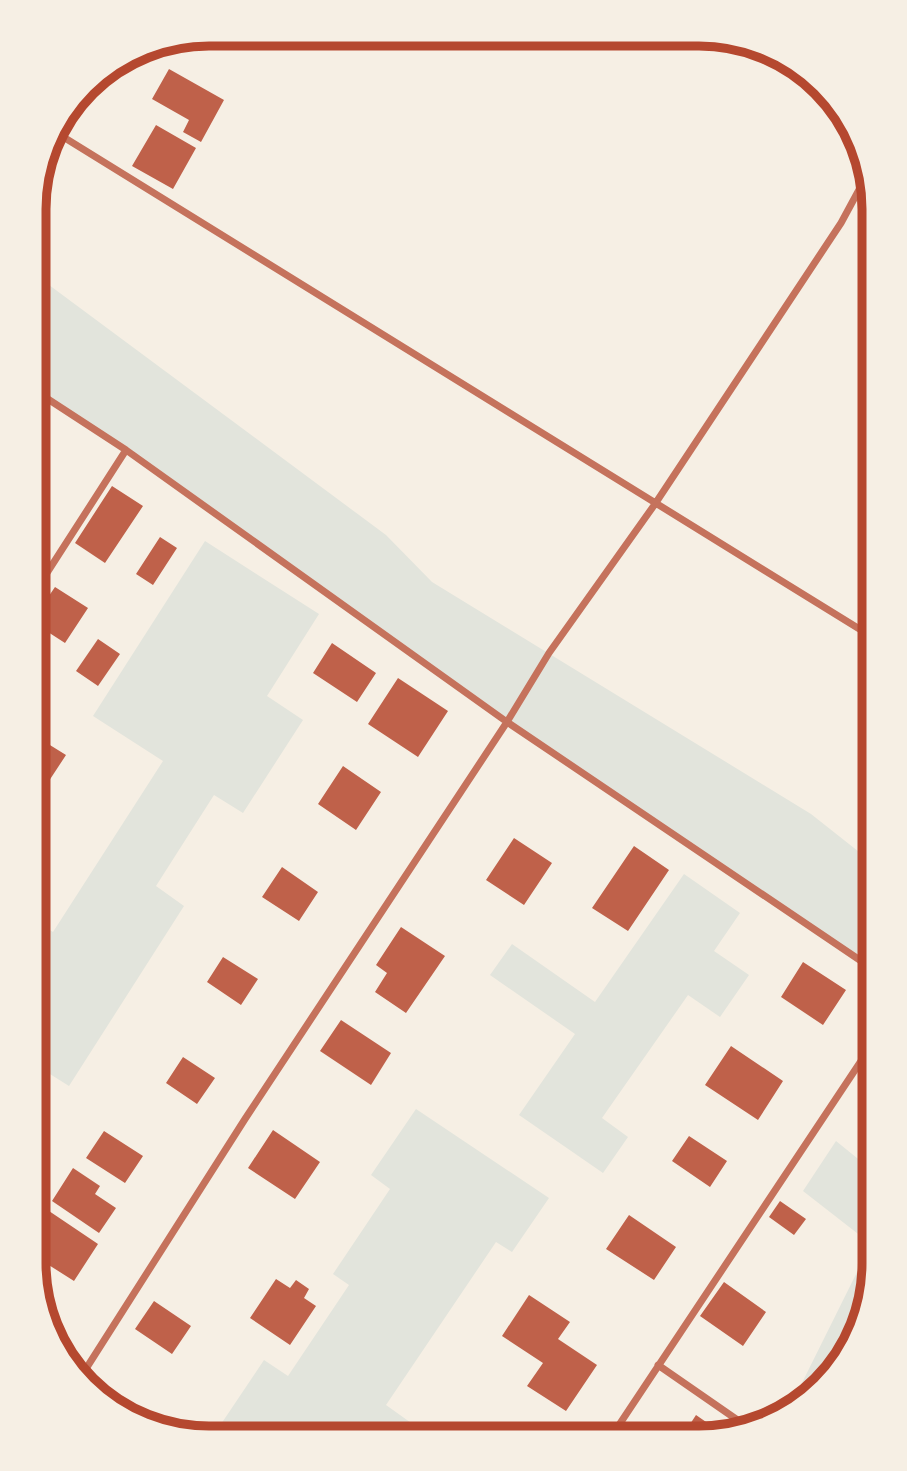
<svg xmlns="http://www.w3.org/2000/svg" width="907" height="1471" font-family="'Source Sans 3',sans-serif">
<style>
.green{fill:#e2e4dc}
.building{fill:#bf614a}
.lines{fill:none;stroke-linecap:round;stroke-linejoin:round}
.minor{stroke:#c5725c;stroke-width:7}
.rim{fill:none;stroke:#b5482f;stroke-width:9}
</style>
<rect width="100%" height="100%" fill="#f6efe4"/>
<path class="green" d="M 35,279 L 45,282 L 386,535 L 432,582 L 811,814 L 873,863 L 873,969 L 507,722 L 126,450 L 34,390 Z
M 205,541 L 319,614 L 267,696 L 303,720 L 243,813 L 214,795 L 156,886 L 184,906 L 69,1086 L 34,1064 L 34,920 L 53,932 L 163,761 L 93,716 Z
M 684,874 L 740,913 L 714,951 L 749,975 L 720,1017 L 688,995 L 602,1118 L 628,1137 L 603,1173 L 519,1115 L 575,1034 L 490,975 L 512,944 L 595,1002 Z
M 416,1109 L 549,1198 L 512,1252 L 496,1242 L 386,1405 L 414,1425 L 406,1437 L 213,1436 L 264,1360 L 288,1376 L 349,1285 L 333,1274 L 390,1189 L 371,1175 Z
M 836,1141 L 873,1171 L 873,1274 L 838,1369 L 791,1405 L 871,1244 L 803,1191 Z"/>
<path class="building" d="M 169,69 L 224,100 L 201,142 L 183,132 L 189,120 L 152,99 Z
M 156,125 L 196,148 L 173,189 L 132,166 Z
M 34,443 L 46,451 L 34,469 Z
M 112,486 L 143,506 L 105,563 L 75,543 Z
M 160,537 L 177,548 L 153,585 L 136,574 Z
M 55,587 L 88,608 L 65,643 L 34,623 L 34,618 Z
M 98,639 L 120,654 L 98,686 L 76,671 Z
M 332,643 L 376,673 L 357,702 L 313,673 Z
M 398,678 L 448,711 L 418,757 L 368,724 Z
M 34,688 L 47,697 L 34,717 Z
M 37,737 L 66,755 L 45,787 L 34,779 L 34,742 Z
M 343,766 L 381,792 L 356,830 L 318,804 Z
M 514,838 L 552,863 L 524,905 L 486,880 Z
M 634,846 L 669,870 L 628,931 L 592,908 Z
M 282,867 L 318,892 L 299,921 L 262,897 Z
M 401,927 L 445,956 L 406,1013 L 375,992 L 387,973 L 376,965 Z
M 223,957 L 258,979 L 241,1005 L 207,982 Z
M 803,962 L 846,990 L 823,1025 L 781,997 Z
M 341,1020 L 391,1053 L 371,1085 L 320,1051 Z
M 731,1046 L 783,1081 L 758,1120 L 705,1085 Z
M 183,1057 L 215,1078 L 197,1104 L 166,1083 Z
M 273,1130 L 320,1162 L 295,1199 L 248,1168 Z
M 104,1131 L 143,1156 L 125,1183 L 86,1158 Z
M 689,1136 L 727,1161 L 710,1187 L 672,1161 Z
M 73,1168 L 100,1186 L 95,1194 L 116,1208 L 99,1233 L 52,1201 Z
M 780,1201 L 806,1219 L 794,1235 L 769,1217 Z
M 49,1211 L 98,1244 L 74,1281 L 33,1255 L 33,1235 Z
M 629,1215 L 676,1247 L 654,1280 L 606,1249 Z
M 276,1279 L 290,1288 L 296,1280 L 309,1289 L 304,1298 L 316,1306 L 290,1345 L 250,1318 Z
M 724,1282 L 766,1312 L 743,1346 L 700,1316 Z
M 529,1295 L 570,1322 L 558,1339 L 597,1365 L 566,1411 L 527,1386 L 543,1363 L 502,1336 Z
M 154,1301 L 191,1326 L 172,1354 L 135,1329 Z
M 696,1415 L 722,1433 L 681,1438 Z
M 511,1422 L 535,1437 L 501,1437 Z"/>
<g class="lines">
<path class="minor" d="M 52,130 L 874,638
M 34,390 L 126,450 L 507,722 L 873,969
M 34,593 L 126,450
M 658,1365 L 749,1428
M 82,1375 L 245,1119 L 507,722 L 549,653 L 655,504 L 841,223 L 867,175
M 611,1437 L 873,1043"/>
</g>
<path d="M0 0H907V1471H0ZM209 46H699A163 163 0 0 1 862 209V1263A163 163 0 0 1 699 1426H209A163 163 0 0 1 46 1263V209A163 163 0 0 1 209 46Z" fill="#f6efe4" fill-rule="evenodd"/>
<path class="rim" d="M209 46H699A163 163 0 0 1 862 209V1263A163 163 0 0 1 699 1426H209A163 163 0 0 1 46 1263V209A163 163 0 0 1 209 46Z"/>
</svg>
